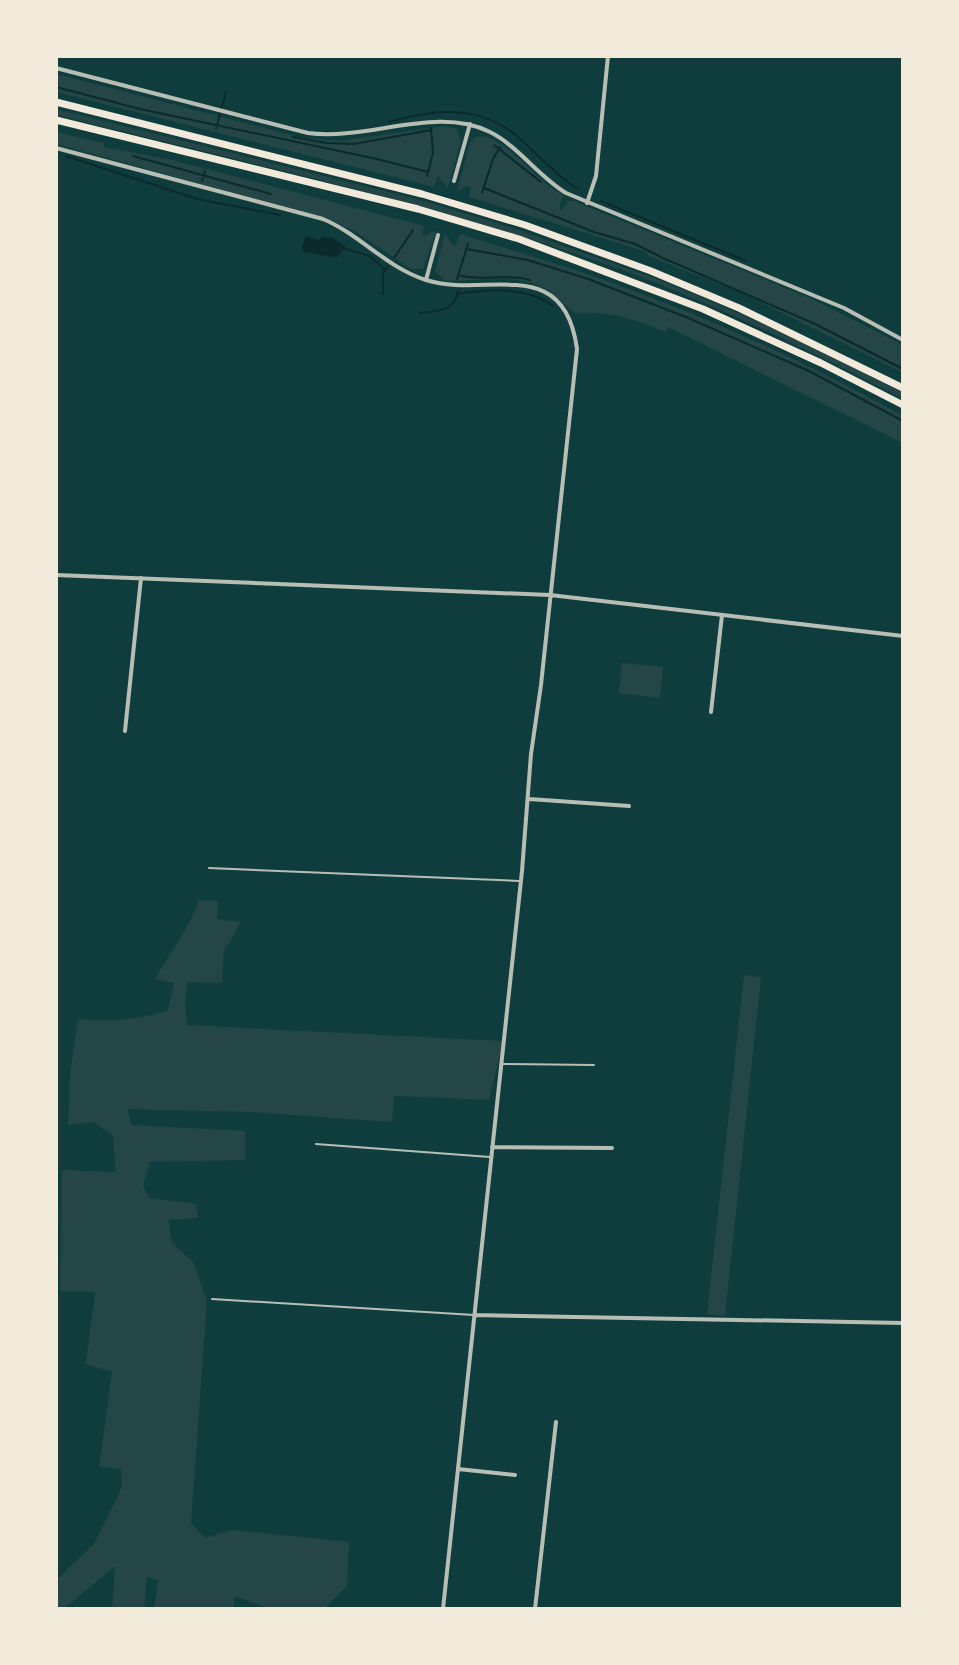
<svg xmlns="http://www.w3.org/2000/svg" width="959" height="1665" font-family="'Varela Round',sans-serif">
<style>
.green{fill:#244646}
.water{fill:#0a2a2b}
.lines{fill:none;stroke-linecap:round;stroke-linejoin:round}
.stream{stroke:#0a2a2b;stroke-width:2}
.service{stroke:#b8beb3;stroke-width:2}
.minor{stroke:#b8beb3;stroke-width:4}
.motorway{stroke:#f1e9da;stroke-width:7}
</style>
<rect width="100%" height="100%" fill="#0f3d3e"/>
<path class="green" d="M 56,74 L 299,137 L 339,141 L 444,126 L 457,129 L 461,140 L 448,188 L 438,176 L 434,187 L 56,92 Z
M 56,109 L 420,200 L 510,227 L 663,281 L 786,334 L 903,393 L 903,399 C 803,347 701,297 594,260 C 418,200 236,160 56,115 Z
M 56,132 L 104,143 L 104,147 L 172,160 L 424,226 L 422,235 L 425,236 L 435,230 L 435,235 L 423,269 L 411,269 L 356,232 L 332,220 L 56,144 Z
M 483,136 C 511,142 536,181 563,195 L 559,208 L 562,210 L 568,201 L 574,201 L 812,299 L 903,345 L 903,373 L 744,294 L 648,256 L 647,252 L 469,197 L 471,187 L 467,186 L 457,191 L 470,142 L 476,137 Z
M 445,233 L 452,244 L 456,246 L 460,234 C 510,250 561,264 610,282 C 711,319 810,363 903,416 L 903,443 L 668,327 L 666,332 C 633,319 611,311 576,313 C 565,307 557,295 546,289 C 517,273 478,281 446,281 L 435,272 Z
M 622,663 L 663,667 L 660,698 L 619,693 Z
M 199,900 L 218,901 L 217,919 L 241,922 L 224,951 L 222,983 L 187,982 L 185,1004 L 187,1025 L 503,1041 L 489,1100 L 394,1096 L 392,1122 L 249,1112 L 127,1109 L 132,1125 L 245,1131 L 245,1160 L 150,1162 L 143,1186 L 149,1198 L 196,1204 L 198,1218 L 169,1220 L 172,1243 L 193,1262 L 207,1301 L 191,1523 L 205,1538 L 231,1530 L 349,1542 L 347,1586 L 324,1609 L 270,1609 L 235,1596 L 233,1609 L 154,1609 L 158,1580 L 147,1578 L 144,1609 L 112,1609 L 115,1566 L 64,1609 L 56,1609 L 56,1580 L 94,1544 L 122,1487 L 121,1469 L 99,1467 L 112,1372 L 86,1364 L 95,1292 L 60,1291 L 62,1170 L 116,1172 L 113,1136 L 94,1122 L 68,1125 L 70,1074 L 78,1019 C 110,1021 137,1021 168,1010 L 174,983 L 155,979 L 191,920 Z
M 744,975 L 761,977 L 725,1316 L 707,1314 Z"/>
<path class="water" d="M 306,236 L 320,240 L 322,237 L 333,238 L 346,247 L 336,258 L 303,252 L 302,247 Z"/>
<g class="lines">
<path class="stream" d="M 56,87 L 140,109 L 377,159 L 428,172
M 389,122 C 432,110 475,104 513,133 C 536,151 553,174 578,189
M 216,129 L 226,92
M 293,137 L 327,143 L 354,144 L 431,130
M 494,145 L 541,182
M 66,156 L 197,199 L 280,215
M 133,156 L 271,194
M 427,176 L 433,153 L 431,128
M 202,181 L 205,171
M 484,188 L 594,232 L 635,244 L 665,259 L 815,324 L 903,369
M 482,193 L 493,159 L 500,147
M 601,201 L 746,261
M 346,249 L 370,256 L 385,270
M 466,249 L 528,260 L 588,279 L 686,317 L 809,371 L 903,421
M 394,258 L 413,230
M 458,275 C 481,282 506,273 530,280
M 457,279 L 468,244
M 383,294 L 383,273 L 387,267
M 457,294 C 489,289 526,286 553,306
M 419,313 C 437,311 455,312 458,291"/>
<path class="service" d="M 209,868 L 519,881
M 503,1064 L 594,1065
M 316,1144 L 490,1157
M 56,1287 L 57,1287
M 212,1299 L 474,1315"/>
<path class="minor" d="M 56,68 L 308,133 C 368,141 436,105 490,132 C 518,146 538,176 566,193 L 844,308 L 903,340
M 56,148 L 323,219 C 361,235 387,268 426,280
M 454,181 L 470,124
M 587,203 L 596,176 L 608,56
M 438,235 L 426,280 C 486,299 564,252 577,349 L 541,685 L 531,754 L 522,871 L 443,1609
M 56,575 L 550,595 L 903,636
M 711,712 L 722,615
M 125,731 L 141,578
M 529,799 L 629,806
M 492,1147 L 612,1148
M 474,1315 L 903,1323
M 458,1469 L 515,1475
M 535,1609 L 556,1422"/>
<path class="motorway" d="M 56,102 L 422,194 L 525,225 L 651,271 L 739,308 L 903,388
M 56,120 L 418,209 L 519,239 L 703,309 L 821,363 L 903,405"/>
</g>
<rect width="959" height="1665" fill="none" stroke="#f1e9da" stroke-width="116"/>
</svg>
